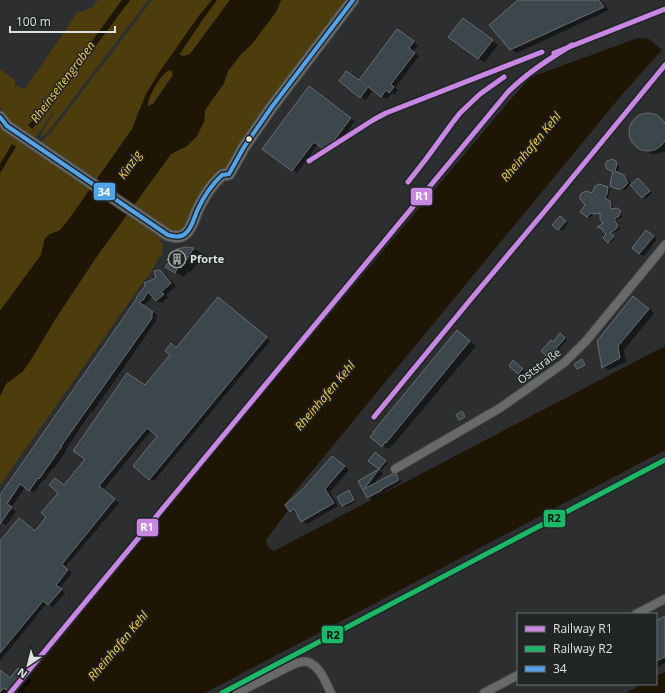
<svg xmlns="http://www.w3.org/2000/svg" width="665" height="693" font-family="'Open Sans',sans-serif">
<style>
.green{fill:#4d3d0d}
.water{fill:#1e1504;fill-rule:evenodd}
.shadow{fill:#0007}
.building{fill:#3b474c;stroke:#6b6c6d}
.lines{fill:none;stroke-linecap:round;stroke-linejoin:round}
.street-casing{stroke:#494b4b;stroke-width:10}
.secondary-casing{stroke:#494b4b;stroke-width:13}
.street{stroke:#686a6a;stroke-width:8}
.secondary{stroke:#686a6a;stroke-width:11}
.bus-1-casing{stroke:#212526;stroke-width:7}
.bus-1{stroke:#53a3e8;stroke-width:4}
.rail-1-casing{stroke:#212526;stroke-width:8}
.rail-2-casing{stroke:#212526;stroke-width:8}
.rail-1{stroke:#c787e3;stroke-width:5}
.rail-2{stroke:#1ab867;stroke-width:5}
.bus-dot{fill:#dee0e1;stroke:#212526;stroke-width:1.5}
.labels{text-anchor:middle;stroke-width:3;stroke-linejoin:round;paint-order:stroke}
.poi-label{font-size:11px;font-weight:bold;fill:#dee0e1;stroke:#212526;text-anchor:start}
.street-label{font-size:11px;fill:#dee0e1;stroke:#212526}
.water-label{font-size:12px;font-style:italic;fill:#f6ca50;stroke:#212526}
.line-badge{stroke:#212526;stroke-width:1.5}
.badge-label{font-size:11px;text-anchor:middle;font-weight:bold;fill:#fff}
.pale-badge-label{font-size:11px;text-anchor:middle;font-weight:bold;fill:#111}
</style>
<rect width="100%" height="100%" fill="#2c2e2f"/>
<path class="green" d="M 98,0 L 122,0 L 39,114 L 28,125 L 43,116 L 130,0 L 148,0 L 48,132 L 40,138 L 44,129 L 54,113 L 53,112 L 34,140 L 5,118 L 0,106 L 0,69 L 15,80 L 15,86 L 25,89 L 77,13 L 93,7 Z
M 152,0 L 212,0 L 198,17 L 138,112 L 132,129 L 67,222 L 59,231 L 50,234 L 45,238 L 41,255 L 0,311 L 0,173 L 4,167 L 12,145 L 0,164 L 0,123 L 40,143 L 49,135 L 108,58 Z
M 217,0 L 230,0 L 190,54 L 184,56 L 179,55 L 201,22 Z
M 281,0 L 349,0 L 230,164 L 219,173 L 186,229 L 163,237 L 160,241 L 163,243 L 162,256 L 158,257 L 157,261 L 152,270 L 0,485 L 0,396 L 6,384 L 23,371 L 32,358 L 56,318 L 95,259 L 171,154 L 187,146 L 204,122 L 205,110 L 224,83 L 228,71 L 242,53 L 251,45 L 276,12 Z
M 169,70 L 172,71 L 173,75 L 153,104 L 148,106 C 147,98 161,74 169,70 Z"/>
<path class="water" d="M 122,0 L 130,0 L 43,116 L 32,129 L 28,125 L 39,114 Z
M 212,0 L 217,0 L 201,22 L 179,55 L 184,56 L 190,54 L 230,0 L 281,0 L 276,12 L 251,45 L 242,53 L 228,71 L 224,83 L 205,110 L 204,122 L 197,136 L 187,146 L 171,154 L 95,259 L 56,318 L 32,358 L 23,371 L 6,384 L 0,396 L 0,311 L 41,255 L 45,238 L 50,234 L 59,231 L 67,222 L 132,129 L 146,94 L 160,71 L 198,17 ZM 169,70 L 172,71 L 173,75 L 153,104 L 148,106 C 147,98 161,74 169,70 Z
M 638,38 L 649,39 L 662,50 L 625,91 L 284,505 L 288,510 L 266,540 L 268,547 L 274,551 L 665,346 L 665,450 L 205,693 L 16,693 L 244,416 L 511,99 L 531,77 Z
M 12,144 L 16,147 L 0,173 L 0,164 Z
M 665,672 L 665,693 L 626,693 L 642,684 L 656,684 L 656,676 Z"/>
<path class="shadow" d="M 520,0 L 601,0 L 609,10 L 517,53 L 511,49 Z
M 469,23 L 498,45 L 485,62 L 479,59 L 450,37 Z
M 402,33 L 418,45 L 413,52 L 419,56 L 395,88 L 398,90 L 395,95 L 392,93 L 387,99 L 373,90 L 366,100 L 361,97 L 359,81 Z
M 314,90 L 355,121 L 337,145 L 328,151 L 318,144 L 297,173 L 293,170 Z
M 647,114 L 656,116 L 665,122 L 665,151 L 660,153 L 652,154 L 641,149 L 634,143 L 631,136 L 631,127 L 636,120 L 639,117 Z
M 614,161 L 619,166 L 618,173 L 625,176 L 629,180 L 631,184 L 625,190 L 621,190 L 613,187 L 615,172 Z
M 638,179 L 652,193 L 645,199 L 642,198 Z
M 608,188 L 610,189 L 609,195 L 607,200 L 612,204 L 613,209 L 619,211 L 622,213 L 622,217 L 616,220 L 620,228 L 619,230 L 611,234 L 615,238 L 611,243 L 609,242 L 608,234 L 603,229 L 599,227 L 604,223 L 601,214 L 593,214 L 590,218 L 581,211 L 593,194 Z
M 563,219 L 568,223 L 562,231 L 554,225 Z
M 651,234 L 657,239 L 644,256 L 639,254 Z
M 194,249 L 203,254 L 190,273 L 188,271 L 184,277 L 175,272 L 171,261 Z
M 159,271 L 165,274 L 176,286 L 166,295 L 168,297 L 162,303 L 157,301 L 153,296 L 148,302 L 143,305 L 157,315 L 156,321 L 92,413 L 91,412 L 66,449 L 67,450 L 54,468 L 53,468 L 44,481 L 43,480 L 34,492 L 25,487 L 11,508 L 16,511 L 6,525 L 1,522 L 0,523 L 0,497 L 138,298 L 157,279 Z
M 634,298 L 640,301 L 654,313 L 624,350 L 626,362 L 609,370 L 603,367 Z
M 221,301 L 270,341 L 154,481 L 150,479 L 158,436 L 151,431 L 103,490 L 119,503 L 65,567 L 72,573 L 60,588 L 65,593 L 53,607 L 47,603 L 0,661 L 0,543 L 19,519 L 35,531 L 48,517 L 59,492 L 55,479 L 65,486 L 171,355 L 175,347 L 177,348 Z
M 463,335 L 476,346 L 393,445 L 392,445 L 388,449 L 382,446 Z
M 563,336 L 567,340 L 551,358 L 549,357 Z
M 516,363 L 525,371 L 522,375 L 510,366 Z
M 378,455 L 388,463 L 382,470 L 370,460 Z
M 332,457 L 338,460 L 349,470 L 330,492 L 338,506 L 307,524 L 302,521 L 297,513 L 296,514 L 291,511 L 303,491 Z
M 379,470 L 383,473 L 373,485 L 395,475 L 400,478 L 402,482 L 385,492 L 386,493 L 373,500 L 368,498 L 364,490 L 373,479 L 359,481 Z
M 349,492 L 351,493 L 356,501 L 346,507 L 343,505 Z
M 665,617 L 665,663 L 656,668 L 656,622 Z
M 0,670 L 11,679 L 22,672 L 32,680 L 22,693 L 12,693 L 8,690 L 6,693 L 0,693 Z"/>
<path class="building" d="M 518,0 L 599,0 L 604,7 L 510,50 L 489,25 Z
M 463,18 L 493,40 L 478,59 L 448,37 Z
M 397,29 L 414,41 L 409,48 L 415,53 L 391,84 L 394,87 L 389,93 L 386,90 L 381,97 L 368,87 L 360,98 L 339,81 L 346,71 L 359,80 Z
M 309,86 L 351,118 L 332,143 L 323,149 L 314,142 L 292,171 L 262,149 Z
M629 132a19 19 0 1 1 38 0a19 19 0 1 1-38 0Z
M 612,159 L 616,161 L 617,164 L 615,171 L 624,175 L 628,183 L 622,189 L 617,189 L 610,186 L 611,179 L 613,172 L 607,169 L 605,165 L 607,161 Z
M 638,178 L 650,191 L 642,198 L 630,185 Z
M 599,184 L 608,187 L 607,194 L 605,198 L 610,201 L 611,209 L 617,208 L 621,211 L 619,216 L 614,219 L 618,226 L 616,229 L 610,233 L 614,236 L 608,243 L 603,238 L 606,234 L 602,230 L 602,228 L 597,227 L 603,223 L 600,219 L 600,213 L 594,214 L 591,213 L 587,217 L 580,212 L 585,205 L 580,199 L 580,195 L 582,193 L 586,191 L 592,193 L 595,186 Z
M 560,216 L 566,221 L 558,230 L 552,225 Z
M 646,230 L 654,236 L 639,254 L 632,248 Z
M 186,247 L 194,248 L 181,268 L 178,267 L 175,273 L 165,267 L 170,261 L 167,260 L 172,253 L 177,249 Z
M 160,270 L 171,283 L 161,292 L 164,294 L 156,301 L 148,292 L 143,300 L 139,302 L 153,312 L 152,313 L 152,318 L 61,446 L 62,446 L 39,479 L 38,478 L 29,491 L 20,484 L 7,504 L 12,507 L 0,524 L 0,495 L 137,298 L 136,298 L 145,286 L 144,283 L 156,278 L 154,271 Z
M 633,296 L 649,309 L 618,346 L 620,358 L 602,368 L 597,341 Z
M 218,297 L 267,337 L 149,480 L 133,466 L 157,436 L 147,428 L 99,486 L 115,499 L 62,564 L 68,570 L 56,585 L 62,589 L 48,605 L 43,601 L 0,653 L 0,541 L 19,518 L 35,531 L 46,517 L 41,513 L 58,493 L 49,485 L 55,478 L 64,485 L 85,459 L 73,451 L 127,373 L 145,385 L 170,355 L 165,351 L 171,343 L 176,348 Z
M 457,330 L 470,341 L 386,443 L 385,442 L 382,447 L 370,437 L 374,432 L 373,432 Z
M 560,333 L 565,338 L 548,358 L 541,351 L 551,340 L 553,342 Z
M 582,359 L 585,365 L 577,369 L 574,364 Z
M 513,360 L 523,369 L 518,374 L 509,366 Z
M 462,411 L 465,417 L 459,420 L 456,415 Z
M 375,452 L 386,461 L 379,469 L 368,461 Z
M 332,456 L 345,466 L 325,489 L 334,503 L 301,522 L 294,509 L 290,512 L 285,505 L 302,490 Z
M 379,469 L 364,489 L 392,474 L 396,474 L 399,480 L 382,489 L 382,490 L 367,498 L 358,481 Z
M 349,490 L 354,500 L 342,506 L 337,497 Z
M 665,616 L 665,657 L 656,661 L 656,621 Z
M 18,668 L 28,677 L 15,693 L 10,693 L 4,688 L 0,692 L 0,670 L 10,678 Z"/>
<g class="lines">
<defs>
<path id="street" d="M 395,469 L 500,408 L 564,363 L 586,341 L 665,245
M 636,614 L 665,599
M 237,693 L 290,666 C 295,664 302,660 308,662 C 320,666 326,683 331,693
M 484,693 L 518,675"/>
<path id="secondary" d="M 0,117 L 7,126 L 13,130 L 168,235 C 174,237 181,238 186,233 C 192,228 194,218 197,211 C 203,198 212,184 222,175 L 229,174 L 244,147 L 271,108 L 353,0"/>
</defs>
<use href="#street" class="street-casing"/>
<use href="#secondary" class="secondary-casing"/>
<use href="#street" class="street"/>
<use href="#secondary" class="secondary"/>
<defs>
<path id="bus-1" d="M 0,117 L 7,126 L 13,130 L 168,235 C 174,237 181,238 186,233 C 192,228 194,218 197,211 C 203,198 212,184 222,175 L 229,174 L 244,147 L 271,108 L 353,0"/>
</defs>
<use href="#bus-1" class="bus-1-casing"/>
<use href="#bus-1" class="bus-1"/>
<defs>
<path id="rail-1" d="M 554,53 L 665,9
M 309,161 L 373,120 L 386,113 L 542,52
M 408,182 L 426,159 L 453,122 L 460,113 L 480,94 L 504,77
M 374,417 L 471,299 L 549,206 L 665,65
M 10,693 L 508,92 C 527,73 549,59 572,45"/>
<path id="rail-2" d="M 222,693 L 665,460"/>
</defs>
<use href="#rail-1" class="rail-1-casing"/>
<use href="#rail-2" class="rail-2-casing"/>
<use href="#rail-1" class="rail-1"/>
<use href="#rail-2" class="rail-2"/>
</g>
<defs>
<symbol id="building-ring" viewBox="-11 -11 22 22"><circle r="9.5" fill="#212526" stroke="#a0a2a3" stroke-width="1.5"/><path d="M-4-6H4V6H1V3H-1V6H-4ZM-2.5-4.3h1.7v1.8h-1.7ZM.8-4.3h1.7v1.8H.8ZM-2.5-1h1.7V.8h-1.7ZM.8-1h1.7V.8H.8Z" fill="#a0a2a3"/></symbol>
</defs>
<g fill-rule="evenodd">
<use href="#building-ring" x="167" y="249" width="20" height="20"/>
</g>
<circle class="bus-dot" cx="249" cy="139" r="3.5"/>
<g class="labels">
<g class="poi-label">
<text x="190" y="263">Pforte</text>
</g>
<g class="street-label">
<text transform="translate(539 366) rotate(-37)" y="4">Oststraße</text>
</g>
<g class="water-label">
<text transform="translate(63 82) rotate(-53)" y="4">Rheinseitengraben</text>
<text transform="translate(531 147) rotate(-50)" y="4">Rheinhafen Kehl</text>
<text transform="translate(130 165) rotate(-55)" y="4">Kinzig</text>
<text transform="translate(325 396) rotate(-50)" y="4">Rheinhafen Kehl</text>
<text transform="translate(118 646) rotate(-50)" y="4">Rheinhafen Kehl</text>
</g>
</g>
<g class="line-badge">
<rect x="93" y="182" width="23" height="19" rx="4" fill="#53a3e8"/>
<rect x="410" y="187" width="23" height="19" rx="4" fill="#c787e3"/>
<rect x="543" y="509" width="23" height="19" rx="4" fill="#1ab867"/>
<rect x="136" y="518" width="23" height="19" rx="4" fill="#c787e3"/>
<rect x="321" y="625" width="23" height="19" rx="4" fill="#1ab867"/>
</g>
<g class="badge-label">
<text x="104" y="196">34</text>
<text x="422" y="200">R1</text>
<text x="147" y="531">R1</text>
</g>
<g class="pale-badge-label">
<text x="554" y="522">R2</text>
<text x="333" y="639">R2</text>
</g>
<rect x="517" y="613" width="140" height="72" fill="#212526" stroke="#6d7071"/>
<rect x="525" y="626" width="20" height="6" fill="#c787e3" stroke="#6d7071"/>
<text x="553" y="633" font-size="12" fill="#dee0e1">Railway R1</text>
<rect x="525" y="646" width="20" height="6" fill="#1ab867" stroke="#6d7071"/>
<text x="553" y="653" font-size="12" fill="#dee0e1">Railway R2</text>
<rect x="525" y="666" width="20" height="6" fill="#53a3e8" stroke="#6d7071"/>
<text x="553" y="673" font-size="12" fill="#dee0e1">34</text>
<g transform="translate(28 665) rotate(215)" stroke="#212526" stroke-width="3" paint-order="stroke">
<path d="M0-3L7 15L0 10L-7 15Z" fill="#dee0e1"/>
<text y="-6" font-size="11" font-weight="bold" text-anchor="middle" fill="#dee0e1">N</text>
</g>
<path d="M10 26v6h105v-6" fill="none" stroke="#dee0e1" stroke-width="2"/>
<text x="16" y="26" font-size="12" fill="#dee0e1" stroke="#212526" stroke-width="3" paint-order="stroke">100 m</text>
</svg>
